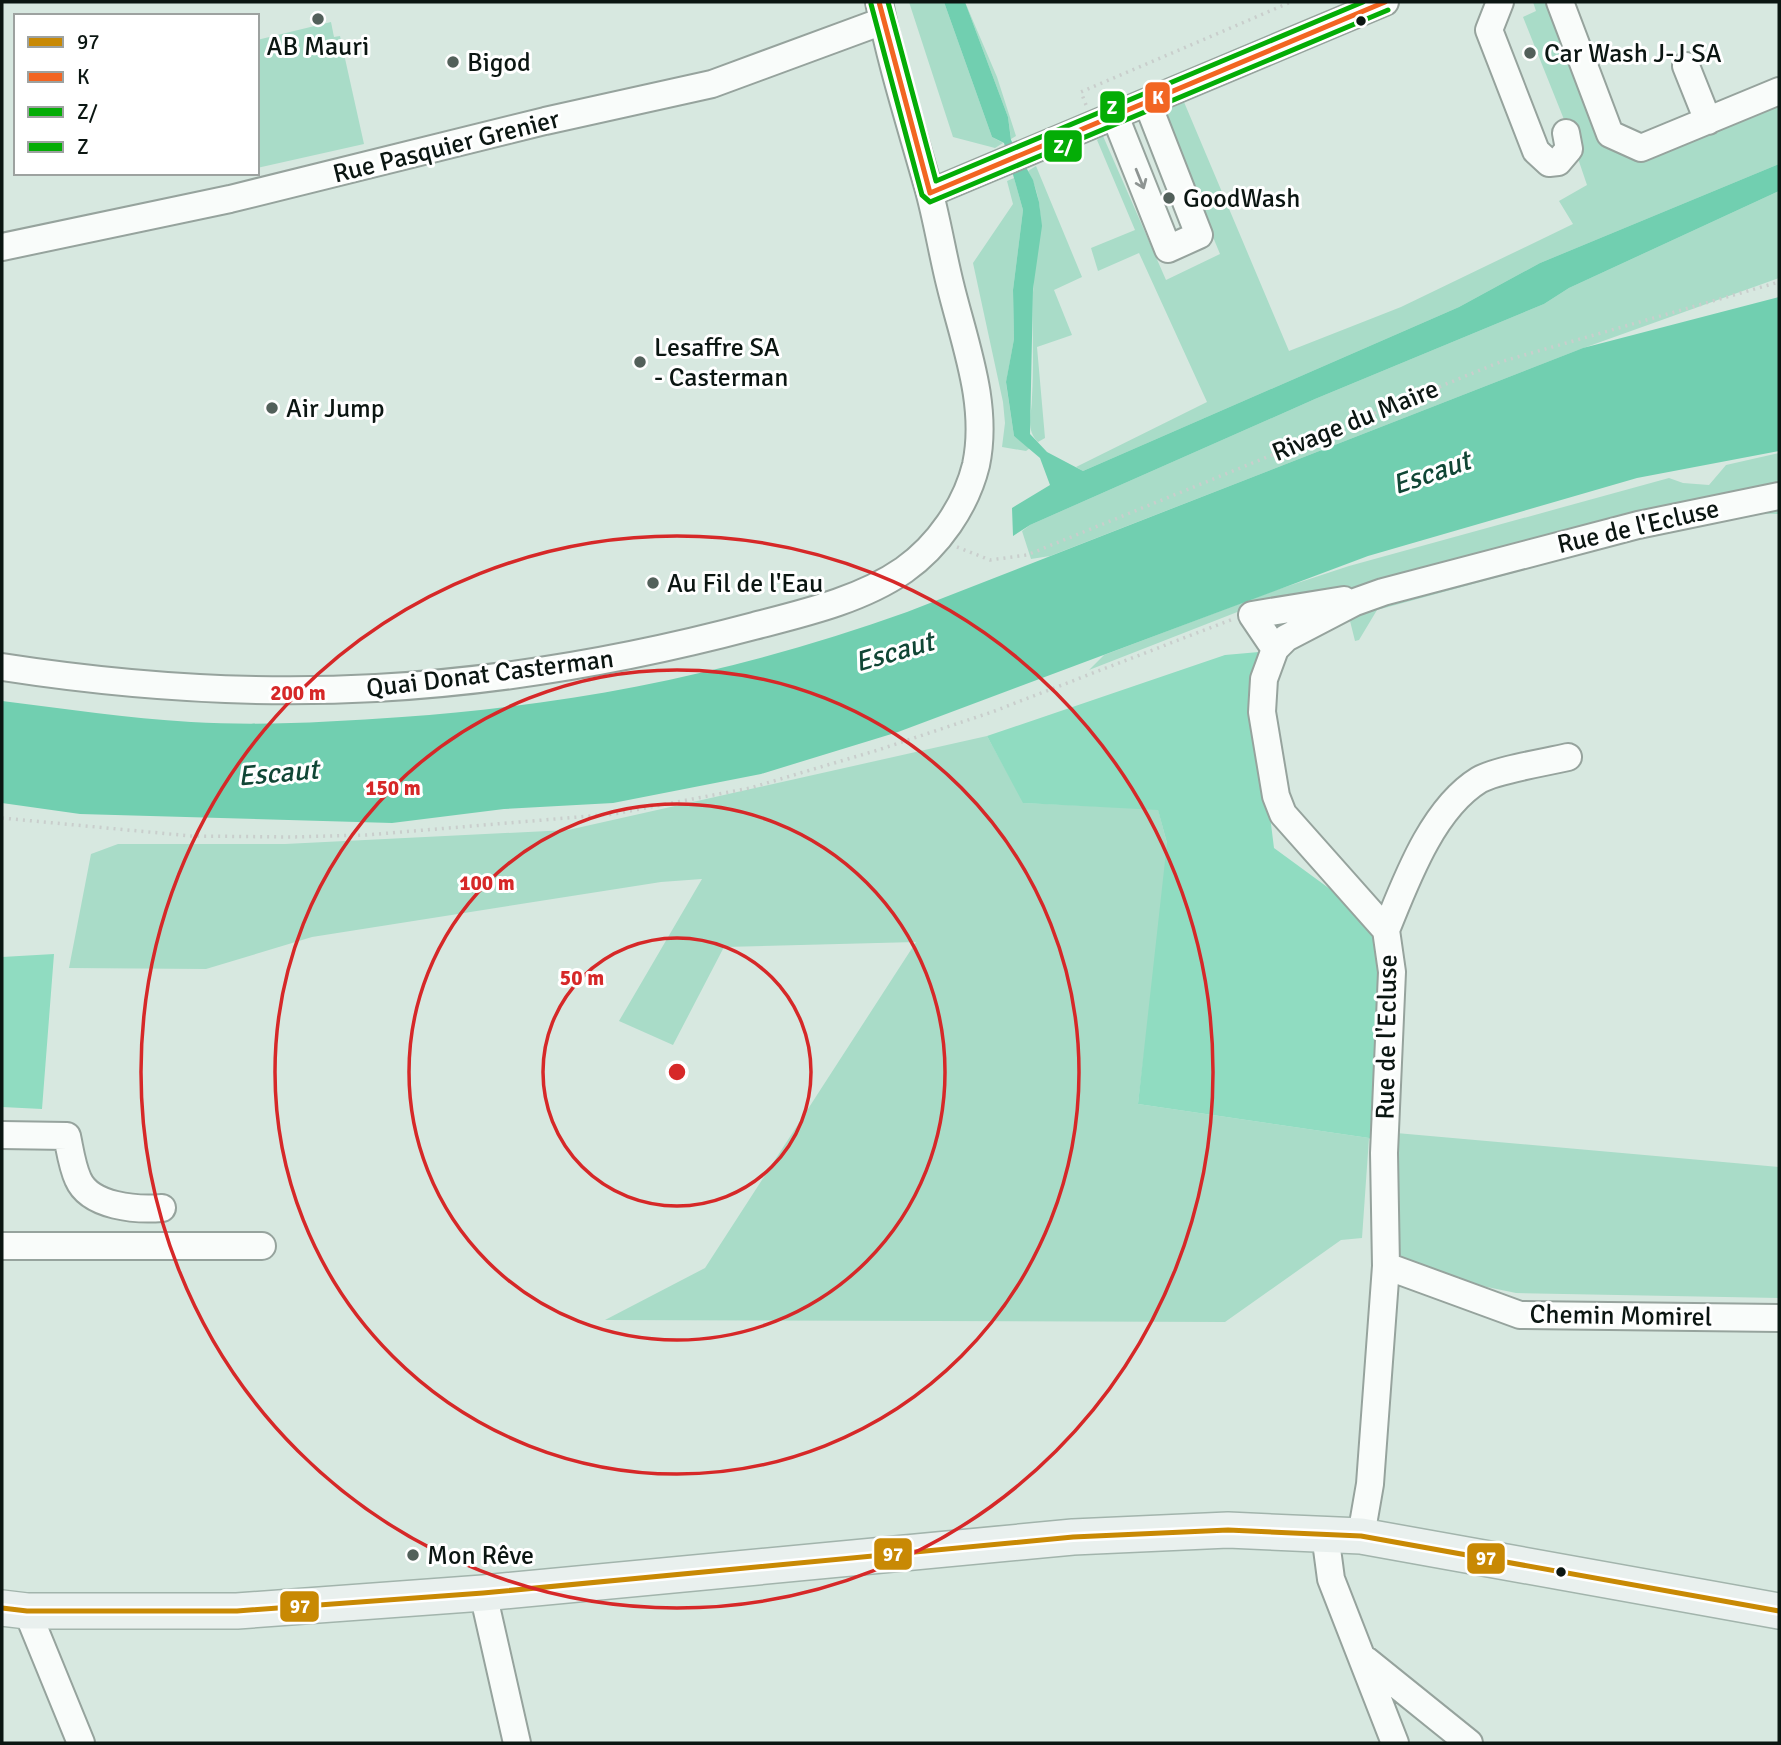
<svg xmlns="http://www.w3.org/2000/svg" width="1781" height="1745" font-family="Signika,sans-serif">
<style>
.green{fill:#a9dcc8}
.forest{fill:#90dcc1}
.water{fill:#71cfb0}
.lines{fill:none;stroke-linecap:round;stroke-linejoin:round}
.minor-casing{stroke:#96a39d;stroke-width:30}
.major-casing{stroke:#a2b4ac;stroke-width:38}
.path{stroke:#c9cecc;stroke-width:3.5;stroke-dasharray:2 5;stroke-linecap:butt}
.minor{stroke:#f9fcfa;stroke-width:26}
.major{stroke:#e9f0ee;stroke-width:35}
.bus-1-casing{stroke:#fff;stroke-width:10}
.bus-2-casing{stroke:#fff;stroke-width:10}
.bus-3-casing{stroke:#fff;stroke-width:10}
.bus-4-casing{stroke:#fff;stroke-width:10}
.bus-1{stroke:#c88904;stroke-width:5}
.bus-2{stroke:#f26522;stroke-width:5}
.bus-3{stroke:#04ad06;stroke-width:5}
.bus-4{stroke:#04ad06;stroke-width:5}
.oneway{stroke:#8e9492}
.ring{fill:none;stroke:#d62828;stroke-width:3.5}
.poi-dot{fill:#52605a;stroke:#fff;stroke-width:2.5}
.bus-dot{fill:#0b1612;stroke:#fff;stroke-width:2.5}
.labels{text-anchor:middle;stroke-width:6;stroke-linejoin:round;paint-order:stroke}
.poi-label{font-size:26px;fill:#0b1612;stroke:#fff;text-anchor:start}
.street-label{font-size:26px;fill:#0b1612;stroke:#fff}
.water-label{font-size:28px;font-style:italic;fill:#104635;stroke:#fff}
.centre{fill:#d62828;stroke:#fff;stroke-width:3.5}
.ring-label{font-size:21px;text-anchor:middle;font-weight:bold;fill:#d62828;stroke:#fff;stroke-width:6;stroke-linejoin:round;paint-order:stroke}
.line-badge{stroke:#fff;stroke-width:2.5}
.badge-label{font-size:19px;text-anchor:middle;font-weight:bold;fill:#fff}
</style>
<rect width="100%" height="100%" fill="#d7e8e0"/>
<path class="green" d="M 909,2 L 944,2 L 992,137 L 1003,143 L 995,148 L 953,137 Z
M 965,2 L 997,77 L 1016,136 L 1011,139 L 1008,117 Z
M 1533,2 L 1550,2 L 1607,147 L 1625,148 L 1779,96 L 1779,164 L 1540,263 L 1459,307 L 1083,471 L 1076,467 L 1207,402 L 1139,253 L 1098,271 L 1091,248 L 1135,230 L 1097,140 L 1103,136 L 1166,280 L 1220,254 L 1161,111 L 1184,102 L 1289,351 L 1401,307 L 1573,224 L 1559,201 L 1587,185 L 1569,132 L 1523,17 L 1536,11 Z
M 331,22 L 334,37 L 340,36 L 364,144 L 257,168 L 257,40 Z
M 1036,166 L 1082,277 L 1054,290 L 1072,335 L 1037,347 L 1045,438 L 1038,442 C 1025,429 1032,415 1032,397 C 1034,362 1032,328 1033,293 C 1034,248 1052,216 1028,171 Z
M 1014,178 L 1023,210 L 1013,290 L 1014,339 L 1006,383 L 1014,436 L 1030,448 L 1026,451 L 1002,447 L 1005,423 L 1003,402 L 973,263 L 1013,204 L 1007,181 Z
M 1779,191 L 1779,278 L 1578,350 L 1050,556 L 1031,559 L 1022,531 L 1030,525 L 1315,399 L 1544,304 L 1569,288 Z
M 1779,453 L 1779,514 L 1734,513 L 1377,610 L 1359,640 L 1355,641 L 1350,621 L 1357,599 L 1245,609 L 1089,670 L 1104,655 L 1273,591 L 1349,566 L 1669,478 L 1683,483 L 1709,485 L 1726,465 Z
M 987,736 L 1024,803 L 1158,809 L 1169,851 L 1138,1104 L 1369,1138 L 1362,1238 L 1341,1240 L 1225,1322 L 605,1320 L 705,1268 L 916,942 L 724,947 L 673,1045 L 619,1021 L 702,879 L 661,882 L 312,937 L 206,969 L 69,968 L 91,854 L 118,844 L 285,844 L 568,830 Z
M 1385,1132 L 1779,1167 L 1779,1298 L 1516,1293 L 1386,1266 Z"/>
<path class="forest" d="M 1259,652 L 1255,696 L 1274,848 L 1386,930 L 1384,1153 L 1369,1138 L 1138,1104 L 1167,843 L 1158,810 L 1023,803 L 987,736 L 1225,655 Z
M 54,954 L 42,1109 L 2,1107 L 2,957 Z"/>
<path class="water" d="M 944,2 L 965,2 L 1008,117 L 1011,140 L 1033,180 L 1039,202 L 1042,226 L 1033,289 L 1030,434 L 1047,452 L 1083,471 L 1459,307 L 1540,263 L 1779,164 L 1779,191 L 1569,288 L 1544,304 L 1315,399 L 1030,525 L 1013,536 L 1012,508 L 1050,485 L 1040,458 L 1014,436 L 1006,382 L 1014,339 L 1013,290 L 1023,210 L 1004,143 L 992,137 Z
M 1779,297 L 1779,451 L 1637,478 L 1368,556 L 898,732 L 761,774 L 613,803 L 504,809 L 392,823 L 80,814 L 2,803 L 2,701 C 65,709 127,718 191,722 C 261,726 332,722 402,717 C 575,705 743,671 907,612 L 1583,348 Z"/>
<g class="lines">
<defs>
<path id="minor" d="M 1500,2 L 1489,30 L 1536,151 L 1549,163 L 1558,162 L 1569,149 L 1566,133
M 1560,2 L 1610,134 L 1641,148 L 1779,91
M 1686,66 L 1708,121
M 1115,116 L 1168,249 L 1199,235 L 1147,102
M 930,193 L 1385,2
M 2,247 L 230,199 L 545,121 L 712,84 L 883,21
M 1275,649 L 1252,615 L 1344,600
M 2,667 C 125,686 251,695 376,688 C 504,681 630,659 754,626 C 804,613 861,600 904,570 C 938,546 966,506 976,465 C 989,404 964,342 950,284 C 942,252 937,219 928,187 C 911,126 891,64 879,2
M 1386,930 C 1406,881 1432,809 1479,780 C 1496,770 1547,762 1568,757
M 2,1135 L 67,1136 C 70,1150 72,1166 78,1179 C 90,1207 137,1210 162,1208
M 2,1246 L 262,1246
M 1386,1266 L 1520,1315 L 1779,1318
M 1325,1534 L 1331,1579 L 1395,1743
M 1361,1536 L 1370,1484 L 1386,1266 L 1384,1153 L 1392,972 L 1386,930 L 1283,814 L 1276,796 L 1262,712 L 1264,679 L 1275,649 L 1286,638 L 1355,602 L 1383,592 L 1638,525 L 1779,496
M 483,1593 L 517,1743
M 27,1611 L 81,1743
M 1366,1660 L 1469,1743"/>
<path id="major" d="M 2,1608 L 27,1611 L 237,1611 L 483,1593 L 1073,1537 L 1228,1530 L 1361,1536 L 1779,1611"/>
</defs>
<use href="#minor" class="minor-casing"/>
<use href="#major" class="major-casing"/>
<path class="path" d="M 1086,105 L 1081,92 L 1291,2
M 957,547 L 990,560 L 1027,555 L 1500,362 L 1779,282
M 2,818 L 191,836 L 292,837 L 366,835 L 614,814 L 750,788 L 878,750 L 992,712 L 1233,619"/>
<use href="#minor" class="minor"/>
<use href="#major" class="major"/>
<defs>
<path id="bus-1" d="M 2,1608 L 27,1611 L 237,1611 L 483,1593 L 1073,1537 L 1228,1530 L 1361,1536 L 1779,1611"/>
<path id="bus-2" d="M 879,2 L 930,193
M 930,193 L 1385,2"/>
<path id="bus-3" d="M 871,4 L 922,195 L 930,202 L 1388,10"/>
<path id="bus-4" d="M 888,2 L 936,181 L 1363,2"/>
</defs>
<use href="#bus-1" class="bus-1-casing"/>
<use href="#bus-2" class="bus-2-casing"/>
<use href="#bus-3" class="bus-3-casing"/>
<use href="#bus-4" class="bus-4-casing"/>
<use href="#bus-1" class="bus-1"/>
<use href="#bus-2" class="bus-2"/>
<use href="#bus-3" class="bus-3"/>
<use href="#bus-4" class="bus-4"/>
</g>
<defs><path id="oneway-shaft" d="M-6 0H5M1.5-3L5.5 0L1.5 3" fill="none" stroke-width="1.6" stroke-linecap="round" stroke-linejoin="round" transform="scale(1.75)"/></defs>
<use class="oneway" href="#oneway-shaft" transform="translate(1140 179) rotate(68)"/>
<g class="ring">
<circle cx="677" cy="1072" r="134"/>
<circle cx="677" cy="1072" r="268"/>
<circle cx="677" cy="1072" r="402"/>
<circle cx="677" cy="1072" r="536"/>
</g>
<g class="poi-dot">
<circle cx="318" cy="19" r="7"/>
<circle cx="1530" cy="53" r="7"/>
<circle cx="453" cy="62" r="7"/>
<circle cx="1169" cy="198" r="7"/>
<circle cx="640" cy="362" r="7"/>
<circle cx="272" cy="408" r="7"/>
<circle cx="653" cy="583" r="7"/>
<circle cx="413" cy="1555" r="7"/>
</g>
<g class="bus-dot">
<circle cx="1361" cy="21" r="6"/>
<circle cx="1561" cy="1572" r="6"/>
</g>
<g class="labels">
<g class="poi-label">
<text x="318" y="55" text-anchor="middle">AB Mauri</text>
<text x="1544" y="62">Car Wash J-J SA</text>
<text x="467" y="71">Bigod</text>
<text x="1183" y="207">GoodWash</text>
<text x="654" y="356">Lesaffre SA<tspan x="654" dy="30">- Casterman</tspan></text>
<text x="286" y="417">Air Jump</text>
<text x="667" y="592">Au Fil de l'Eau</text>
<text x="427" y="1564">Mon Rêve</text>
</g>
<g class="street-label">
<text transform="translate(446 146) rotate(-14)" y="9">Rue Pasquier Grenier</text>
<text transform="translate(1355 420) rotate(-22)" y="9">Rivage du Maire</text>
<text transform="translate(1638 526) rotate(-13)" y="9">Rue de l'Ecluse</text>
<text transform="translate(490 673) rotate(-7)" y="9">Quai Donat Casterman</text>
<text transform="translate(1386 1037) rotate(-89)" y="9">Rue de l'Ecluse</text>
<text transform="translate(1621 1315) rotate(1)" y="9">Chemin Momirel</text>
</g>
<g class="water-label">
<text transform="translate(1431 472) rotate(-19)" y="10">Escaut</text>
<text transform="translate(894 651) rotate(-16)" y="10">Escaut</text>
<text transform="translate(278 772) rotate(-5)" y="10">Escaut</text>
</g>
</g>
<circle cx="677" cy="1072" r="10" class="centre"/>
<g class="ring-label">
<text x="298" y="700">200 m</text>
<text x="393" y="795">150 m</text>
<text x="487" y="890">100 m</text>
<text x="582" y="985">50 m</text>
</g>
<g class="line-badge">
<rect x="1144" y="81" width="27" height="33" rx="7" fill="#f26522"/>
<rect x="1099" y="90" width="27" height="34" rx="7" fill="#04ad06"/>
<rect x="1043" y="129" width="40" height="34" rx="7" fill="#04ad06"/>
<rect x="873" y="1537" width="40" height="34" rx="7" fill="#c88904"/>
<rect x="1466" y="1542" width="40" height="33" rx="7" fill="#c88904"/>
<rect x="279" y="1590" width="41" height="33" rx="7" fill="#c88904"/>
</g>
<g class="badge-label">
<text x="1158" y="104">K</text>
<text x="1112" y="114">Z</text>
<text x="1063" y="153">Z/</text>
<text x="893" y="1561">97</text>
<text x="1486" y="1565">97</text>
<text x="300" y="1613">97</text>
</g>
<rect width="1781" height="1745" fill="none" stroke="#0b1612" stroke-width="7"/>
<rect x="14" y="14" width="245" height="161" fill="#ffffff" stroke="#9da2a0" stroke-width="2"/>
<rect x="28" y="37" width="35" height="10" fill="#c88904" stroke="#9da2a0" stroke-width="2"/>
<text x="77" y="49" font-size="21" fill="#0b1612">97</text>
<rect x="28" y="72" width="35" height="10" fill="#f26522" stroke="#9da2a0" stroke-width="2"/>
<text x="77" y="84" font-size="21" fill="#0b1612">K</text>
<rect x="28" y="107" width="35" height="10" fill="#04ad06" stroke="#9da2a0" stroke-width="2"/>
<text x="77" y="119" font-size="21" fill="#0b1612">Z/</text>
<rect x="28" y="142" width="35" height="10" fill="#04ad06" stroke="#9da2a0" stroke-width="2"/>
<text x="77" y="154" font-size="21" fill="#0b1612">Z</text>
</svg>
